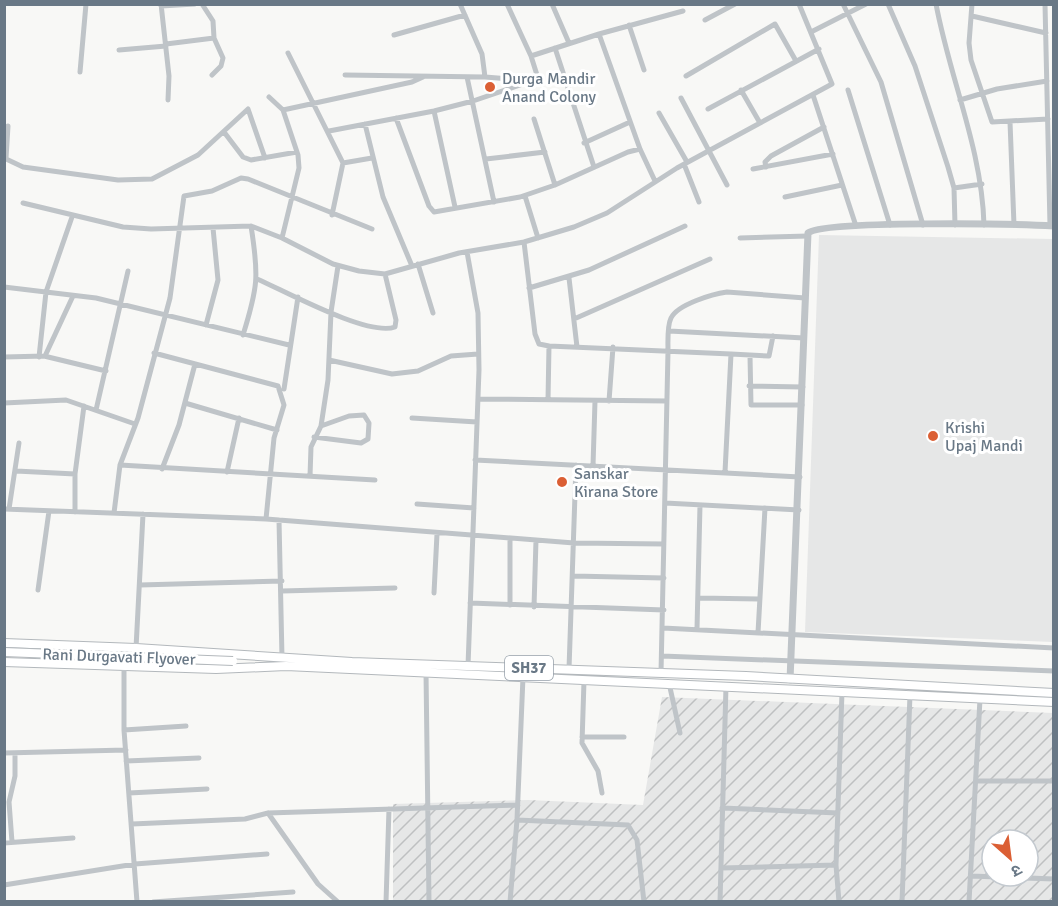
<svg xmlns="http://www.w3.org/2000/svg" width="1058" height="906" font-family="Signika,'Noto Sans Devanagari',sans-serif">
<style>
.built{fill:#e6e7e7}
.industrial{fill:url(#industrial-furrows);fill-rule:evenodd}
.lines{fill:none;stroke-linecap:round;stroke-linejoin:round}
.primary-casing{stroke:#b3b8bc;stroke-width:10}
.minor{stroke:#bfc4c8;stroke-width:5}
.tertiary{stroke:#bfc4c8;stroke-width:7}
.primary{stroke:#fff;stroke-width:8}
.primary-bridge-casing{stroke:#b3b8bc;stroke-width:10;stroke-linecap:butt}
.primary-bridge{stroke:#fff;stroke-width:8}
.poi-dot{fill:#db5f34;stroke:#fff;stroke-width:2}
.labels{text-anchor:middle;stroke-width:6;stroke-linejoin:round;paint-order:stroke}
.shield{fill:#fff;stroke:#96a0aa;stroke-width:1.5}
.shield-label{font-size:15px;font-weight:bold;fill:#697886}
.poi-label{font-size:16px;fill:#697886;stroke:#fff;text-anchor:start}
.street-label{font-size:16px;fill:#697886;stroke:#fff}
</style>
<defs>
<pattern id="industrial-furrows" width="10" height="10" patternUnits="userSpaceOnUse" patternTransform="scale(1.5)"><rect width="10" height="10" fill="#e6e7e7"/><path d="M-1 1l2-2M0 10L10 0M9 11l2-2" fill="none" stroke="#bec0c1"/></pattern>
</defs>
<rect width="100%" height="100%" fill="#f8f8f6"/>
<path class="built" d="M 819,235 L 1053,239 L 1053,642 L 805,632 Z"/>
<path class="industrial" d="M 662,697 L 1053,713 L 1053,901 L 393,901 L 393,804 L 528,800 L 643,805 ZM 992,840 L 1028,840 L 1028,876 L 992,876 Z"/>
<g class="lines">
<defs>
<path id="primary" d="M 4,643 L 136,648 L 352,662 L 746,676 L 1054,693
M 4,662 L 216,669 L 286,666 L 1054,702"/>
</defs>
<use href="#primary" class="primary-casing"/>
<path class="minor" d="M 161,4 L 169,76 L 168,100
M 202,4 L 213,21 L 214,38 L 223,58 L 221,66 L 212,75
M 460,4 L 482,54 L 485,77
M 552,4 L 569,43
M 843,4 L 881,82 L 923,225
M 888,4 L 915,66 L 948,167 L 954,188 L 955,225
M 936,4 C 950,79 982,149 984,225
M 972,4 L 969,43 L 971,60 L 992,122 L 1048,119
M 1045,4 L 1050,226
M 161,6 L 195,4
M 972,16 L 1046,33
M 705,20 L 735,4
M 629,25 L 644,70
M 811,32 L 866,4
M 599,34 L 640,149 L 655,181
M 394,35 L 465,15
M 166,44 L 214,38
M 555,48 L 594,167
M 119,50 L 166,46
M 288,53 L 343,163 L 332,215
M 531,56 L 599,34 L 683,11
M 80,72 L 86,4
M 345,75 L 485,77 L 522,80 L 537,75 L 531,56 L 507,4
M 686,76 L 775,24 L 796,61
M 467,77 L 494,202
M 741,90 L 760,123
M 848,90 L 890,225
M 813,95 L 856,226
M 269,97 L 283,110
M 681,98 L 727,185
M 960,100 L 997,89 L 1047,81
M 708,109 L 819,49
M 434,111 L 455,207
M 659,113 L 687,162
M 396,118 L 429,206 L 434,212 L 520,197 L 555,185 L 628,152 L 640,149
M 534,119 L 555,185
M 1010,122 L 1014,225
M 365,124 L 383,197 L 412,266
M 329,131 L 434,111 L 473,101 L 523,84 L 527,79
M 224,132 L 243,157 L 251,160 L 297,152
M 584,143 L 630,122
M 4,158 L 23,167 L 118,180 L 152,179 L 198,155 L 248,109 L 265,158
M 6,158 L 8,126
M 486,159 L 545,152
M 343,163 L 372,158
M 684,164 L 699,202
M 766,167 L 765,162 L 771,156 L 824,127
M 753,169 L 833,154
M 954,188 L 982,184
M 525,196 L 538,238
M 785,197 L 842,185
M 23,203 L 123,227 L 151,229 L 251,226 L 282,238 L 333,264 L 359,271 L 385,274 L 459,253 L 524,242 L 574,227 L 607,213 L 677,168 L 832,84 L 799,4
M 282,238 L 299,168 L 298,155 L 283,110 L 412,82 L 423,77
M 740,238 L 808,236
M 524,242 L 535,334 L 539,344 L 549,346
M 467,252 L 478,313 L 479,370 L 468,666
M 418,264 L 433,313
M 569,278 L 577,347
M 257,279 C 285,291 368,337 395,327 L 396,320 L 385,274
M 4,287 L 96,298 L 289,345
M 529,288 L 589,270 L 685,226
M 574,319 L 710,259
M 206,325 L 218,280 L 213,228
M 669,331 L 804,338
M 243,335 C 258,287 259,276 251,226
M 154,353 L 278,386 L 284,405 L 274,438 L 266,519
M 731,354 L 769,356 L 773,336
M 44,356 L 106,371
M 750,356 L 751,405 L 802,405
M 4,357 L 45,356 L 73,296
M 39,357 L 46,292 L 72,217
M 329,360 L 392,374 L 418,371 L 451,356 L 478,354
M 749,386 L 803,387
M 284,389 L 298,297
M 478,399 L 667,401
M 548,400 L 549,346 L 731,354 L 725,472
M 609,401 L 613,347
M 4,403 L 66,400 L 135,424
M 185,403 L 277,430
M 96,410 L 128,271
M 412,418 L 477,422
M 314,437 L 361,443 L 368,439 L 369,423 L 364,415 L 349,416 L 321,426
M 475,460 L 800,477
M 120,465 L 375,480
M 593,466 L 595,401
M 162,469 L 179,425 L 195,364
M 16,471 L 75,474
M 227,472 L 239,418
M 310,476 L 311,447 L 321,426 L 328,380 L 331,312 L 338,266
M 665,503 L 799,510
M 417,504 L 474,508
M 4,509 L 266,519 L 574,543 L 664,544
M 9,509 L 19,443
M 75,512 L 75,474 L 84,406
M 114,513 L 120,465 L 138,418 L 170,298 L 184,196 L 212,191 L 241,178 L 248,179 L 372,229
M 279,520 L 282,658
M 573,576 L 664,578
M 140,585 L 282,581
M 38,590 L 49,511
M 282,591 L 395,588
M 434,593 L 437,534
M 698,598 L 759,599
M 470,603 L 664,610
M 510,605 L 510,539
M 534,607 L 536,540
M 663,628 L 1054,648
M 697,629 L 700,505
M 758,633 L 765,508
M 136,648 L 143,514
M 662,656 L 1054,671
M 124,664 L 124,730 L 137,902
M 569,669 L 576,465
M 426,672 L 429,902
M 661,673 L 668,351 C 668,341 667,326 671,318 C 678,304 713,294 727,292 L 805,298
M 523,677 L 517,820 L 628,825 L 637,840 L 644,902
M 584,681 L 582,743 L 598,771 L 602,793
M 669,683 L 680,733
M 124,730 L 186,726
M 582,737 L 624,737
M 4,753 L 126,750
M 126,761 L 199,758
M 976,781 L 1054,781
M 129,793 L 207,789
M 722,808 L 838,813
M 268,813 L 318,884 L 338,902
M 132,824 L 245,819 L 268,813 L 518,805
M 12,842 L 9,802 L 15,776 L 15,754
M 4,843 L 73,838
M 836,865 L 839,902
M 721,868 L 836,865 L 842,692
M 971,876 L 1054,879
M 4,885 L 135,864 L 267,854
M 153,902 L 293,892
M 386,902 L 389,809
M 510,902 L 517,820
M 720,902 L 726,686
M 902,902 L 910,695
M 969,902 L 980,699"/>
<path class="tertiary" d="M 790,680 L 808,233 C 824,220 1021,224 1054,226"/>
<use href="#primary" class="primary"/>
<defs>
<path id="primary-bridge" d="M 4,652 L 233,661"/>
</defs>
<use href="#primary-bridge" class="primary-bridge-casing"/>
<use href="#primary-bridge" class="primary-bridge"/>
</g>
<g class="poi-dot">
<circle cx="490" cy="87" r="6"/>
<circle cx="933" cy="436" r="6"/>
<circle cx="562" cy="482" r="6"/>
</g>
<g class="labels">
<rect class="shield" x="505" y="656" width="48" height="24" rx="4.5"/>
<g class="shield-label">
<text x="529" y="673">SH37</text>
</g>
<g class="poi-label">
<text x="502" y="84">Durga Mandir<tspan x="502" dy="18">Anand Colony</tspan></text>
<text x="945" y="433">Krishi<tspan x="945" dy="18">Upaj Mandi</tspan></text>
<text x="574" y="479">Sanskar<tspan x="574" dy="18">Kirana Store</tspan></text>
</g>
<g class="street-label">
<text transform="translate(119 656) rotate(2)" y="6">Rani Durgavati Flyover</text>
</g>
</g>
<rect width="1058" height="906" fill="none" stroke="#697886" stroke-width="12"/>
<g transform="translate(1010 858) rotate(152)"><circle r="28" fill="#ffffff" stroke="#c3c9cf" stroke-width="1.5"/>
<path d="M0-4.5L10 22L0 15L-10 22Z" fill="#db5f34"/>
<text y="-9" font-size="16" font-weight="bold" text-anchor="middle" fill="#697886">उ</text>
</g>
</svg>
